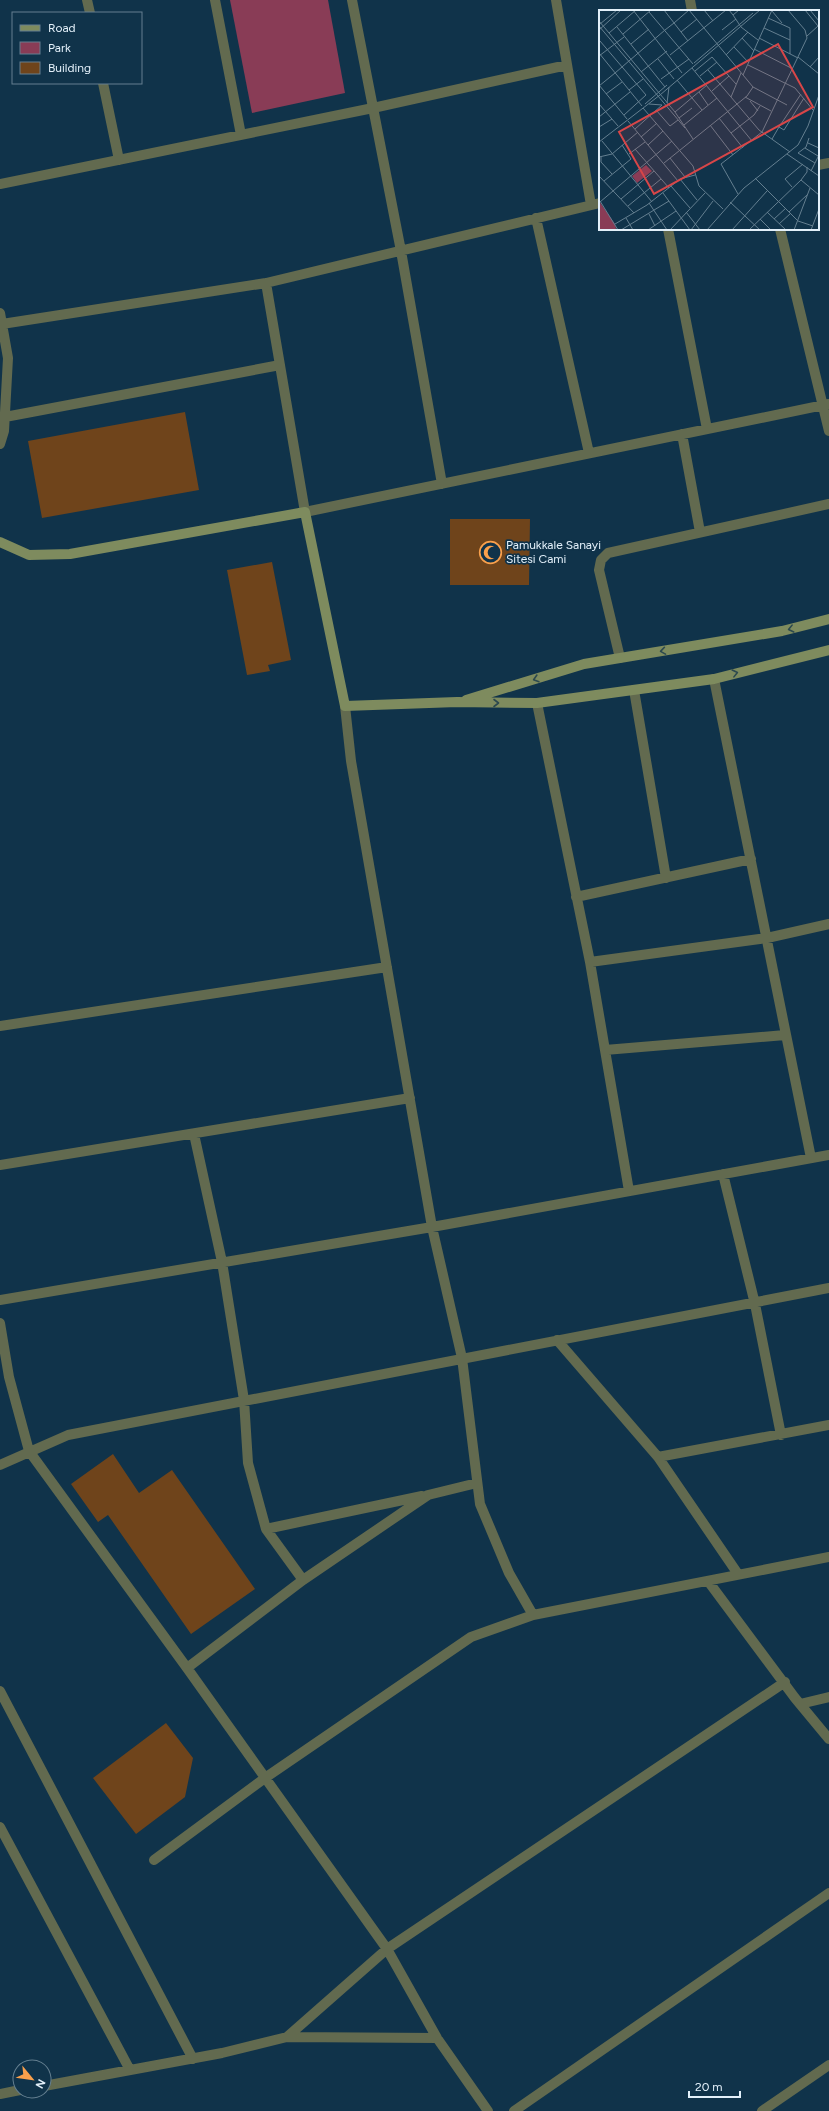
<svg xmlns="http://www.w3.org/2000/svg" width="829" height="2111" font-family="Figtree,sans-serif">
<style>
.green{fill:#893c56}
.building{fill:#6f441b}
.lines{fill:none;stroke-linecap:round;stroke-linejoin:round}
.street{stroke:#626a4f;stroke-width:10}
.secondary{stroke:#7e8b5e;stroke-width:10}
.oneway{stroke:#2c494f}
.labels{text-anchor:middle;stroke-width:3.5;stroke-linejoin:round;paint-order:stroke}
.poi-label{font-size:12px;fill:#e3f0fa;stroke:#10334a;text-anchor:start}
.inset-road{fill:none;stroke:#647f90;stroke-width:1}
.view{fill:#d84648;fill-opacity:0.15;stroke:#d84648;stroke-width:2}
.inset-edge{fill:none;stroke:#e3f0fa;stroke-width:2}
</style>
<rect width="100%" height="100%" fill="#10334a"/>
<path class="green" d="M 230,0 L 328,0 L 345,93 L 252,113 Z"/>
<path class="building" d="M 185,412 L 199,490 L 42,518 L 28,441 Z
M 450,519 L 530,519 L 529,585 L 450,585 Z
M 272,562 L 291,660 L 268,665 L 270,671 L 247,675 L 227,570 Z
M 113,1454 L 139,1493 L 172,1470 L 255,1589 L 191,1634 L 108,1515 L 98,1522 L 71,1484 Z
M 166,1723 L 193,1758 L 185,1797 L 136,1834 L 93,1778 Z"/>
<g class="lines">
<path class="street" d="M 87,0 L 90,13
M 215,0 L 241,135
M 352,0 L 401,251 L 442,484
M 556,0 L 591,205
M 690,0 L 692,11
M 103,83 L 119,160
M 818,165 L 829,163
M 0,184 L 373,108 L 567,65
M 536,218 L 589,453
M 668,229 L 707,429
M 780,229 L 829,431
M 266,283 L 305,512 L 829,404
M 0,313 L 8,358 L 4,431 L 0,444
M 2,324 L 266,283 L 600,203
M 5,417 L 280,365
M 682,434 L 700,532
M 620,658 L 599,570 L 601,560 L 608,553 L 829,504
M 714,679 L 811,1158
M 634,690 L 666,878
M 537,703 L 590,962 L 629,1191
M 345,706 L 351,761 L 432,1227 L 462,1358 L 480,1504 L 509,1573 L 533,1615
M 576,897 L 751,859
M 590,962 L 767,938 L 829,924
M 0,1026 L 387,967
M 605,1050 L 785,1035
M 194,1134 L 222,1262 L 244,1400 L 248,1463 L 266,1529 L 303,1580
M 0,1165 L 410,1098
M 723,1174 L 755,1304 L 781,1435
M 0,1300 L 432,1227 L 829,1155
M 0,1323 L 9,1377 L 29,1451 L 187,1668 L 387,1949 L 437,2038 L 488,2111
M 557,1340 L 658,1457 L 738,1574
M 658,1457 L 829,1425
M 0,1465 L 68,1435 L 829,1288
M 266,1529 L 422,1496
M 708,1581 L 795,1698 L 829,1739
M 187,1668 L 303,1580 L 428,1495 L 477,1483
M 0,1691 L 193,2059
M 800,1704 L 829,1697
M 0,1827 L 130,2070
M 154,1860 L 265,1778 L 471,1637 L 533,1615 L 829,1557
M 287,2037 L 437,2038
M 44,2086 L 222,2053 L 287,2037 L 387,1949 L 785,1682
M 0,2094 L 20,2090
M 514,2111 L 829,1893
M 762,2111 L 829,2065"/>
<path class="secondary" d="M 0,542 L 29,555 L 70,554 L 305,512 L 345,706 L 457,702 L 537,703 L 714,679 L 829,650
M 466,700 L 584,664 L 782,631 L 829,619"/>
</g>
<defs><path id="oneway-chevron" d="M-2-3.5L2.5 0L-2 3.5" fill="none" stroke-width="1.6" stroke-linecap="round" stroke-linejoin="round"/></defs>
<g class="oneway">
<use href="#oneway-chevron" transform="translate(791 629) rotate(166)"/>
<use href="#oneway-chevron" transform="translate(663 651) rotate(171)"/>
<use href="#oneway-chevron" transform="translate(735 673) rotate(-14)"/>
<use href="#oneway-chevron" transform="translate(536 679) rotate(163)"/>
<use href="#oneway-chevron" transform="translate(496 703)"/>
</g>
<defs>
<symbol id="mosque-ring" viewBox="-11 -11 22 22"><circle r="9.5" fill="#10334a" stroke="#f9a04c" stroke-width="1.5"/><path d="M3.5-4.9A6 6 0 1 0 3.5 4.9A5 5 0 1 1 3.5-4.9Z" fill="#f9a04c"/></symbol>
</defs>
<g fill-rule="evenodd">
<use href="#mosque-ring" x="478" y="540" width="25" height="25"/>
</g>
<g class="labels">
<g class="poi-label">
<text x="506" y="549">Pamukkale Sanayi<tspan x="506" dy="14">Sitesi Cami</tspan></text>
</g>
</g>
<g transform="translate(599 10)">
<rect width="220" height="220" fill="#10334a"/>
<path d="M 47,155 L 53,161 L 38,173 L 33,166 ZM 0,191 L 16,214 L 17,219 L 0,219 Z" fill="#893c56"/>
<path class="inset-road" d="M 34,0 L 83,63M 65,0 L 89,31M 105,0 L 114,11M 130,0 L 134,5 L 140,0M 206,0 L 219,16 L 208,26M 211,0 L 220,11M 173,1 L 183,13M 50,2 L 94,54M 134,5 L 142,17 L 159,30M 169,8 L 191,18 L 191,44M 0,11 L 76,102 L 94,129M 1,14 L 18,0M 0,16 L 86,118M 18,17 L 66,77M 165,18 L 191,30M 0,20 L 22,0M 123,20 L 137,9M 82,22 L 98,9M 10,23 L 37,0M 24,24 L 52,0M 143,28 L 155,41M 160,28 L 199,48M 1,31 L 47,85 L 25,105M 32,34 L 50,19M 135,37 L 150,53M 155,39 L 194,59M 0,43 L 43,96M 71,45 L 127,0M 127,45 L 149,22M 0,46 L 25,27M 199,47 L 220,64M 59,49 L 75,69M 95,53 L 154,3M 149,55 L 196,78 L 214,100M 211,57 L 220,47M 93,58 L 153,131M 109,60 L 160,120 L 191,142M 96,61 L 113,47 L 137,74M 42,62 L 68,41M 144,65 L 173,0M 101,66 L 118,52M 62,69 L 90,49M 78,70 L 103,100M 0,75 L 28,109M 0,76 L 16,63 L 66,20 L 75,13 L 90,0 L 154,77 L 188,95M 30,80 L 44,69M 113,81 L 130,66M 100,82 L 109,95M 7,84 L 23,72M 132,87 L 142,63M 146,87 L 172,101M 151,91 L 159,101M 68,93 L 70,77M 0,94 L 19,116M 46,94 L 68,75M 50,94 L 63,95M 44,98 L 94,156 L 100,176 L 124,199M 57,100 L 71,116 L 79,110M 76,102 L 108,75M 0,107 L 31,82M 80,108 L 93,98M 120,108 L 144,138M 29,111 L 79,171M 85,115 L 118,88M 111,115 L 134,145M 0,117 L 13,109M 180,117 L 202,84M 36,119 L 63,95M 132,123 L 155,105 L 161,96M 42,127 L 58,113M 210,128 L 207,137 L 199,143 L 216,153M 173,129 L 180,117 L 185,120 L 205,88M 3,131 L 53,192M 0,132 L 61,85 L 161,0M 209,133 L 220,138M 49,135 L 64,121M 206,138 L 219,146M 36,139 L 70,178M 30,144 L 46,132M 188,144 L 220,166M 0,147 L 13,144 L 39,122M 2,147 L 2,152 L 13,164M 71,148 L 86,167M 65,153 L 148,86 L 154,77M 212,161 L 220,145M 0,166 L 35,203M 156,168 L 199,211 L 214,216M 81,169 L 98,190M 202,170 L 220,185M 5,171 L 32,149 L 23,135M 72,176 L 91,198M 193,177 L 186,169 L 204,154M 64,183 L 91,220M 139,184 L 122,154 L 163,122 L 208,28 L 206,20 L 189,0M 22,189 L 55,161M 1,191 L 19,220M 1,192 L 73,131M 131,192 L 161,220M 50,193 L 68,220M 29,196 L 62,169M 87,202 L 101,220M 168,202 L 187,220M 190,202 L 209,184M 50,204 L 56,216M 27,208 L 34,220M 161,209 L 172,220M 175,209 L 187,198M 16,214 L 48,195 L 81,169 L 96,165M 180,214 L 192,203M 22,220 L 70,191M 49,220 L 77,201M 71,220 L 106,183M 92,220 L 114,191M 108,220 L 145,178 L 199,135 L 209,116 L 220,85M 133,220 L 168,181M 150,220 L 202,170 L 208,162 L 208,157M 195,220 L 211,178M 212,220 L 220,199"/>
<path class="view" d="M 179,34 L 214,97 L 55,184 L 20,122 Z"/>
<rect width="220" height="220" class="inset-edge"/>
</g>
<rect x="12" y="12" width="130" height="72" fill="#10334a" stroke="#647f90"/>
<rect x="20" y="25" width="20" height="6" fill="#7e8b5e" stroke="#647f90"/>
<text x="48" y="32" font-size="12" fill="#e3f0fa">Road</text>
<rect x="20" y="42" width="20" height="12" fill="#893c56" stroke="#647f90"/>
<text x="48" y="52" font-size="12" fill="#e3f0fa">Park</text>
<rect x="20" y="62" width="20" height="12" fill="#6f441b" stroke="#647f90"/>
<text x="48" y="72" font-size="12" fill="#e3f0fa">Building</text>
<g transform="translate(32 2079) rotate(119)"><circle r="19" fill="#10334a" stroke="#647f90"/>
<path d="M0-3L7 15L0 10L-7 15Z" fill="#f9a04c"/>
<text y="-6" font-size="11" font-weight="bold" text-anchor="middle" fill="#e3f0fa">N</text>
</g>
<path d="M689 2091v6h51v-6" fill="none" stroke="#e3f0fa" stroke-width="2"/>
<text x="695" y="2091" font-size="12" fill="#e3f0fa" stroke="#10334a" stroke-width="3" paint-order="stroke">20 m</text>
</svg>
